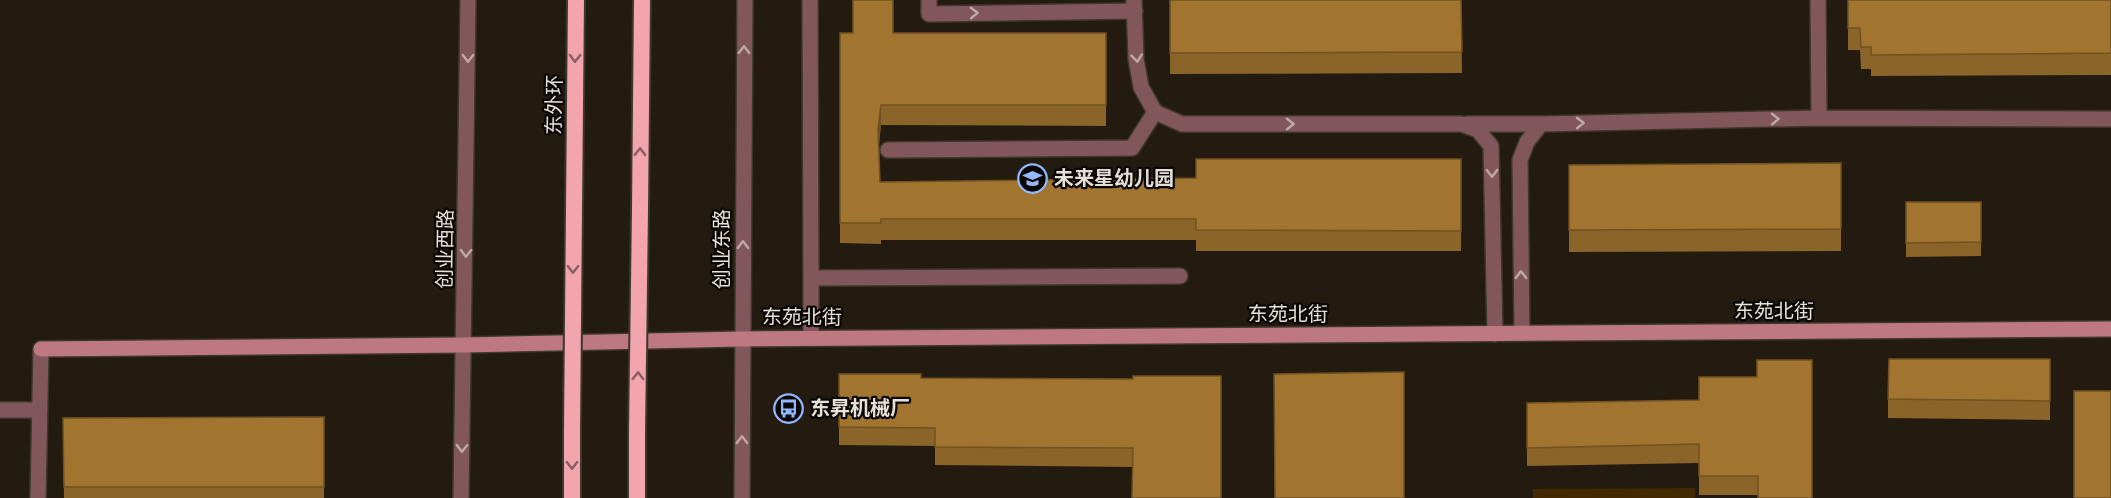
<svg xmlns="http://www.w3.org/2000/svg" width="2111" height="498" font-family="Cabin,'Noto Sans SC',sans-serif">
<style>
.green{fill:#422900}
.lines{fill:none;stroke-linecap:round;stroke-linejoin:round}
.minor-casing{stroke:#3e372c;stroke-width:18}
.tertiary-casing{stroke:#3e372c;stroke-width:18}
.secondary-casing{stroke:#3e372c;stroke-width:18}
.trunk-casing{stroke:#3e372c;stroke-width:20}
.minor{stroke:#82575c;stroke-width:15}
.tertiary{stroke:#82575c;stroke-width:15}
.secondary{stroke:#bd7880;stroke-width:15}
.trunk{stroke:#f2a5ad;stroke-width:16}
.trunk-bridge-casing{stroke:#3e372c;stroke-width:20;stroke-linecap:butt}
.trunk-bridge{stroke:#f2a5ad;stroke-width:16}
.wall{fill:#8a6428}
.shaded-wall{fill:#715121}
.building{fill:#a1742f;stroke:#715121;stroke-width:1.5}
.oneway{stroke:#bea9a7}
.oneway2{stroke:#8a5d60}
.labels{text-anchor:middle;stroke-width:4.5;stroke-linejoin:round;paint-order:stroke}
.street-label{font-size:20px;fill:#e6e0d9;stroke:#0a0603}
.poi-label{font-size:20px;font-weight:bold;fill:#e6e0d9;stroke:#0a0603;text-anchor:start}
</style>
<rect width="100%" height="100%" fill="#231b10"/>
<path class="green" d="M 1695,488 L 1695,498 L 1533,498 L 1533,489 Z"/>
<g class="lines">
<defs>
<path id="minor" d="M 810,0 L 811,278 L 1180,276
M 929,0 L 929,14 L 1135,11
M 1134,0 L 1136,59 L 1141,87 L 1155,112 L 1182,124 L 1461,124 L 1478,130 L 1491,146 L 1495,334
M 1819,118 L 2111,119
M 1467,124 L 1541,124
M 888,150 L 1132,148 L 1155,112
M 1522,333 L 1520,160 L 1527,142 L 1541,124 L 1819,118 L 1818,0
M 811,338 L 811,278
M 0,410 L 40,410
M 38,498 L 41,349"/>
<path id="tertiary" d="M 461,498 L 468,0
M 742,498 L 745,0"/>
<path id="secondary" d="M 41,349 L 465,345 L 742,339 L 2111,329"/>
<path id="trunk" d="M 574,210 L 576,0
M 640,210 L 642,0
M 572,431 L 572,498
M 637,434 L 637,498"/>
</defs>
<use href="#minor" class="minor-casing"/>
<use href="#tertiary" class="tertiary-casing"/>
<use href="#secondary" class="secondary-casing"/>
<use href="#trunk" class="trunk-casing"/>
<use href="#minor" class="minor"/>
<use href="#tertiary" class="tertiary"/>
<use href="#secondary" class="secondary"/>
<use href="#trunk" class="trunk"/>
<defs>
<path id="trunk-bridge" d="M 572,431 L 574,210
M 637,434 L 640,210"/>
</defs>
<use href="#trunk-bridge" class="trunk-bridge-casing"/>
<use href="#trunk-bridge" class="trunk-bridge"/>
</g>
<path class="wall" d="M 1170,0 L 1461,0 L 1462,73 L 1170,74 Z
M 1848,0 L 2111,0 L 2111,75 L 1871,76 L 1871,69 L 1861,69 L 1860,50 L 1848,50 Z
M 840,33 L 1106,33 L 1106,126 L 881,125 L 879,144 L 880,182 L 1196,178 L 1461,159 L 1461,251 L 1196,251 L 1196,240 L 881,240 L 881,244 L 840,243 Z
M 1841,163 L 1841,251 L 1569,252 L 1569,165 Z
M 1906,202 L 1981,202 L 1981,256 L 1906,257 Z
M 2050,359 L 2050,420 L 1888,418 L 1888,399 Z
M 839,374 L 921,378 L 1133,379 L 1133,467 L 935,465 L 935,446 L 839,445 Z
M 1757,377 L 1758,495 L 1699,495 L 1699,463 L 1527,466 L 1527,403 L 1699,400 Z
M 324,417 L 324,498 L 64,498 L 63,418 Z"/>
<path class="shaded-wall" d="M 881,105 L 881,125 L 878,149 L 878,129 Z"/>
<path class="building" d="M 853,0 L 893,0 L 893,33 L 1106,33 L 1106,105 L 881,105 L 878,129 L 880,182 L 1196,178 L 1196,159 L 1461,159 L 1461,231 L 1196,230 L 1196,219 L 881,219 L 881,223 L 840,223 L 840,33 L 853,33 Z
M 1170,0 L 1461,0 L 1462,52 L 1170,53 Z
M 1848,0 L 2111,0 L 2111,53 L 1871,55 L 1871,47 L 1861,47 L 1860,28 L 1848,28 Z
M 1841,163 L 1841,229 L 1569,230 L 1569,165 Z
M 1906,202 L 1981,202 L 1981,242 L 1906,243 Z
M 1889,359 L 2050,359 L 2050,401 L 1888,399 Z
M 1757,360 L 1812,360 L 1812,498 L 1758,498 L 1758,476 L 1699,476 L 1699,444 L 1527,448 L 1527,403 L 1699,400 L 1699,377 L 1757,377 Z
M 1404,372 L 1404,498 L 1275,498 L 1274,374 Z
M 839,374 L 921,374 L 921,378 L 1133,379 L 1133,376 L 1221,376 L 1221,498 L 1132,498 L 1133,448 L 935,447 L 935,428 L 839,427 Z
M 2074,391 L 2111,391 L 2111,498 L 2074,498 Z
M 324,417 L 324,487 L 64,487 L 63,418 Z"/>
<defs><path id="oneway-chevron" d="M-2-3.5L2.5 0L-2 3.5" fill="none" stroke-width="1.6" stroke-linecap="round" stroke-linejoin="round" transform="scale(1.5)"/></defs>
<g class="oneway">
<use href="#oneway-chevron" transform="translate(974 13) rotate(-1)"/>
<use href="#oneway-chevron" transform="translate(744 50) rotate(-90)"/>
<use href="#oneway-chevron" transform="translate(468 58) rotate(91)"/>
<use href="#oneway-chevron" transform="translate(1137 58) rotate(84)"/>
<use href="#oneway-chevron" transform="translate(1775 119) rotate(-1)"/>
<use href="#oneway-chevron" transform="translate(1580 123) rotate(-1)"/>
<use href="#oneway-chevron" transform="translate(1290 124)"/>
<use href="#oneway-chevron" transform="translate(1492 173) rotate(89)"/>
<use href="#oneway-chevron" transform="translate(743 245) rotate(-90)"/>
<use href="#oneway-chevron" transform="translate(466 253) rotate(91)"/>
<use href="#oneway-chevron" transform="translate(1521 275) rotate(-91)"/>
<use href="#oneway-chevron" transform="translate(742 440) rotate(-90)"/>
<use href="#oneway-chevron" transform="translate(462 448) rotate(91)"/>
</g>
<g class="oneway2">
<use href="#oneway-chevron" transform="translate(575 58) rotate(91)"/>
<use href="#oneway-chevron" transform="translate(640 152) rotate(-89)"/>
<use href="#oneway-chevron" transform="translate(573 269) rotate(91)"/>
<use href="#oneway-chevron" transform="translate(638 376) rotate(-89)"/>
<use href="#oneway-chevron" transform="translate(572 465) rotate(90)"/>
</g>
<defs>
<symbol id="school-ring" viewBox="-11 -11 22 22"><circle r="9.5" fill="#0a0603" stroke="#91b8fd" stroke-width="1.5"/><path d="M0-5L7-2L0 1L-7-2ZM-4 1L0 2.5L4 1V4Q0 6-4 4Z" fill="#91b8fd"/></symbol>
<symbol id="bus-ring" viewBox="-11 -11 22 22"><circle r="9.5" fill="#0a0603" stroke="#91b8fd" stroke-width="1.5"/><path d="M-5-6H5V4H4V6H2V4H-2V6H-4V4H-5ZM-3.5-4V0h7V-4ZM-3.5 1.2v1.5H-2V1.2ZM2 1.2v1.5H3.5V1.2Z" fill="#91b8fd"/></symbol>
</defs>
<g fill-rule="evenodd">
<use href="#school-ring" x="1016" y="162" width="33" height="33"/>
<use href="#bus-ring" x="772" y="392" width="33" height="33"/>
</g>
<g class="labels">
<g class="street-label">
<text transform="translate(554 105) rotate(-89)" y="7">东外环</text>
<text transform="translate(445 249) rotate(-89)" y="7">创业西路</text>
<text transform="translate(722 249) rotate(-90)" y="7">创业东路</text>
<text x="1774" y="318">东苑北街</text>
<text x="1288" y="321">东苑北街</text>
<text x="802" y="324">东苑北街</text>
</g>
<g class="poi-label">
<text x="1054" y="185">未来星幼儿园</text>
<text x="810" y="415">东昇机械厂</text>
</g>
</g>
</svg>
